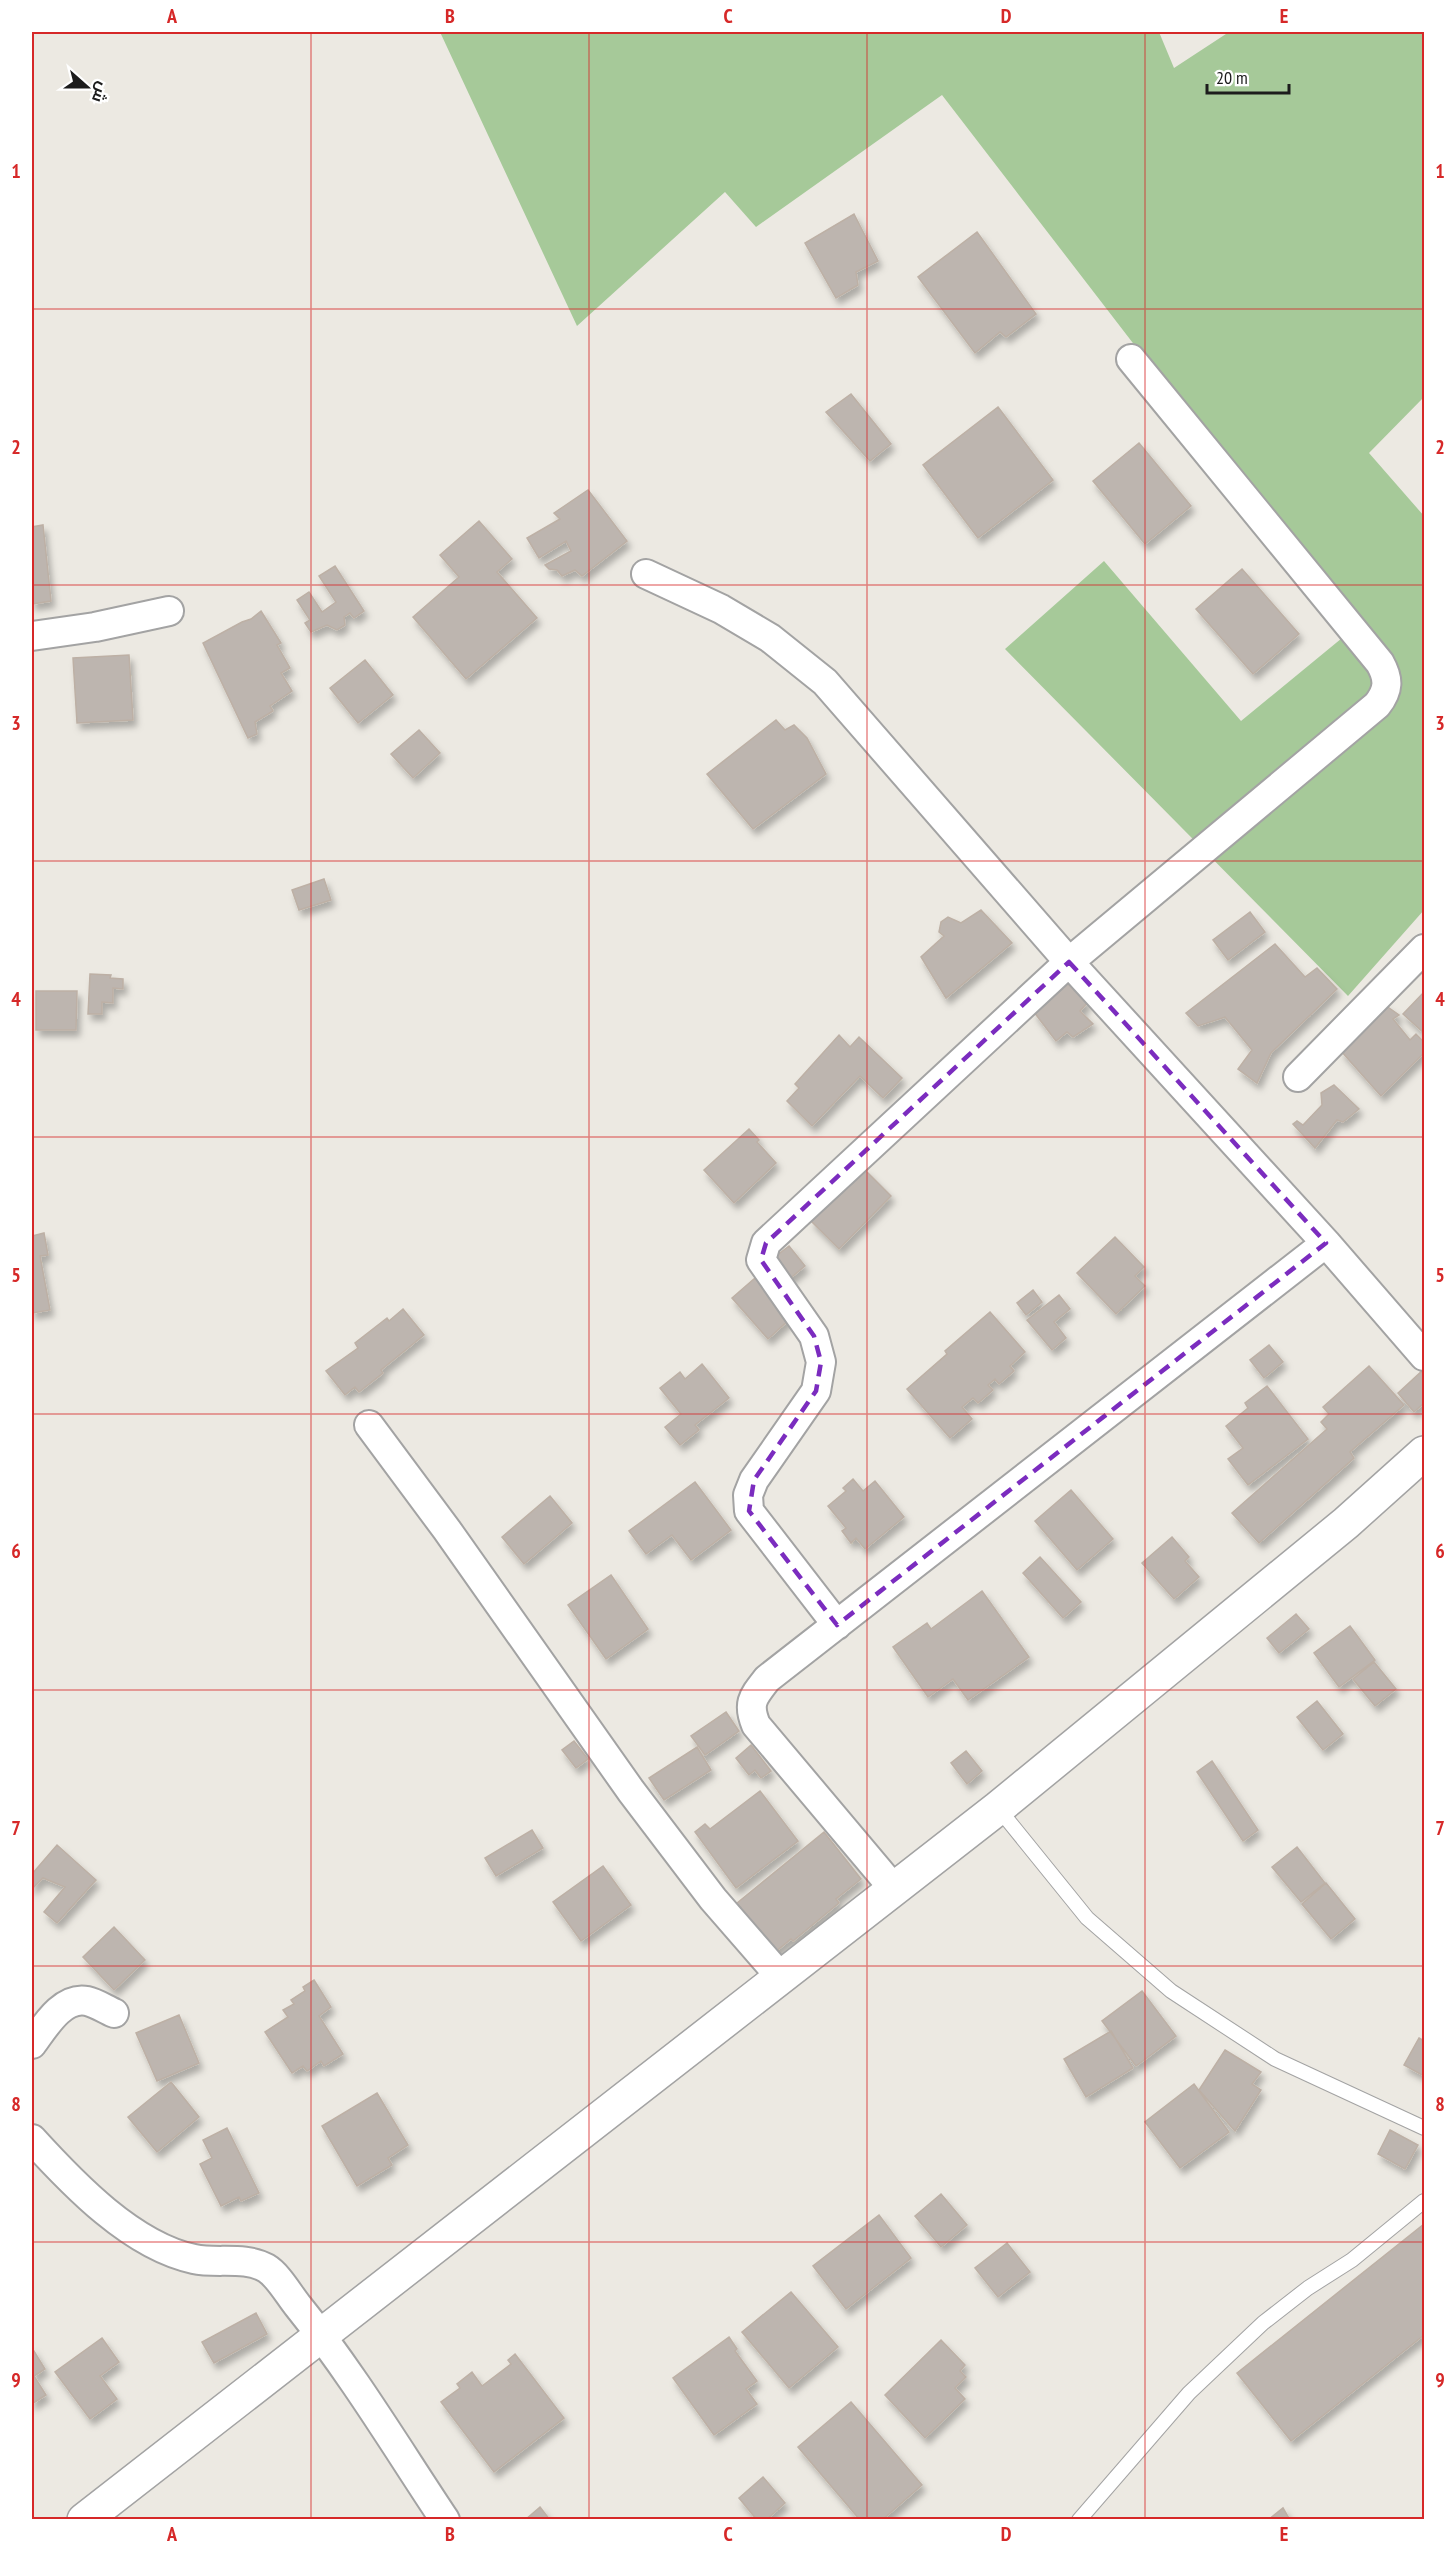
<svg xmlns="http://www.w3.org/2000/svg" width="1456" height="2551" font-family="'PT Sans Narrow',Cairo,sans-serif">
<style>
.forest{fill:#a6c999}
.building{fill:#bdb5af;stroke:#bdb0a5;stroke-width:1.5;filter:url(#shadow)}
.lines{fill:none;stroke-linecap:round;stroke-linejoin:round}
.service-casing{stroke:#a3a3a3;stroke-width:16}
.minor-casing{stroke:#a3a3a3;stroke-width:32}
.tertiary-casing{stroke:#a3a3a3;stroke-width:36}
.service{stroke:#fff;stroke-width:14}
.minor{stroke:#fff;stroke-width:28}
.tertiary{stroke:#fff;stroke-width:33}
.marked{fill:none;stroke:#7b2cbf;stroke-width:4.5;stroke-dasharray:12 8;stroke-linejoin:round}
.grid{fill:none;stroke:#d62828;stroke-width:1.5;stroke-opacity:0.55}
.neatline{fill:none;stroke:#d62828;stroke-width:2}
.grid-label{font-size:20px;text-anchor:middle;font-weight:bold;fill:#d62828}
</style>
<defs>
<filter id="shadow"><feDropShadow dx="3.5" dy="6" stdDeviation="3" flood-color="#0004"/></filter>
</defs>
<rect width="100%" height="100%" fill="#ece9e2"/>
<path class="forest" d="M 440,32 L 1159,32 L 1174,68 L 1229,32 L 1424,32 L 1424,397 L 1369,453 L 1424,516 L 1424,910 L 1348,996 L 1005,649 L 1104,561 L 1241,721 L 1353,629 L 942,95 L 756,227 L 725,192 L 577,326 Z"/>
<path class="building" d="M 854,214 L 878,261 L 856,272 L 858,285 L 836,298 L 805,243 Z
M 977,232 L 1036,314 L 1006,337 L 1000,332 L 975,353 L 918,277 Z
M 851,394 L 891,444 L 870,461 L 826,412 Z
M 998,407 L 1053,480 L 978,538 L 923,465 Z
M 1139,443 L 1191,506 L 1145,544 L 1093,481 Z
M 588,490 L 627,541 L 582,576 L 575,570 L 562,576 L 557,570 L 549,569 L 545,565 L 571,551 L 566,541 L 539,558 L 527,538 L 560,519 L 554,513 Z
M 479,521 L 512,559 L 497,572 L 537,618 L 466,679 L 413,617 L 459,577 L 440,555 Z
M 43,525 L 51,601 L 32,604 L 32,527 Z
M 335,566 L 364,611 L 354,618 L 350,613 L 344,617 L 345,625 L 337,630 L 327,625 L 311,632 L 305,623 L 310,620 L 297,600 L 309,592 L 322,612 L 336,602 L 319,576 Z
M 1242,569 L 1299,634 L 1253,674 L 1196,609 Z
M 261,611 L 281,643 L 277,645 L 290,668 L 281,673 L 292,691 L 270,706 L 273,711 L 255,722 L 257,734 L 248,738 L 203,643 L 242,622 L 251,619 Z
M 129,655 L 133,720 L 77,723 L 73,658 Z
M 365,660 L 393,695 L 358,723 L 330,688 Z
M 776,720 L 785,730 L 794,725 L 807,738 L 826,774 L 753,829 L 707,774 Z
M 419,730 L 440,753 L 413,778 L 391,754 Z
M 324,879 L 331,900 L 299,910 L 292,890 Z
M 981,910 L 1012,943 L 946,998 L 921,957 L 944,936 L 939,932 L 941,922 L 948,917 L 961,923 Z
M 1250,912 L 1265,932 L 1228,960 L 1213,940 Z
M 1275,944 L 1305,977 L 1317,968 L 1337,989 L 1271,1053 L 1257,1083 L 1238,1069 L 1252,1050 L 1225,1017 L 1198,1026 L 1186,1013 Z
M 90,974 L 111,975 L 110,978 L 123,979 L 123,989 L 113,988 L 113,1003 L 102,1002 L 102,1014 L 88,1014 Z
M 1068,984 L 1088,1002 L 1080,1011 L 1093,1024 L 1073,1037 L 1067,1032 L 1056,1041 L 1034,1012 Z
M 36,991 L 77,991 L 76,1030 L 36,1030 Z
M 1424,992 L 1424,1033 L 1403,1014 Z
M 1385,1005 L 1399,1015 L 1393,1019 L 1410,1040 L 1416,1034 L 1424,1042 L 1424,1053 L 1381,1096 L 1341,1051 Z
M 839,1035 L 850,1047 L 859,1037 L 902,1078 L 883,1098 L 860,1076 L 812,1126 L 787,1101 L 799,1088 L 795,1084 Z
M 1334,1085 L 1359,1109 L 1343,1122 L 1337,1120 L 1315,1148 L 1293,1124 L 1297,1121 L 1303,1125 L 1322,1105 L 1321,1093 Z
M 749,1129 L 759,1140 L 757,1142 L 776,1163 L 734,1203 L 704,1170 Z
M 864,1169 L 891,1196 L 839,1249 L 811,1221 Z
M 44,1233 L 48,1255 L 40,1256 L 50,1310 L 32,1313 L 32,1236 Z
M 1115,1237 L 1144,1267 L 1135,1276 L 1145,1286 L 1116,1314 L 1077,1273 Z
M 789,1246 L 805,1266 L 787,1281 L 771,1260 Z
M 755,1278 L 791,1318 L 768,1339 L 732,1298 Z
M 1033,1290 L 1042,1302 L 1026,1315 L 1017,1303 Z
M 1059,1295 L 1070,1309 L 1054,1322 L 1066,1338 L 1052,1350 L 1027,1320 Z
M 403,1309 L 424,1335 L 381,1370 L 383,1373 L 359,1392 L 355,1387 L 345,1395 L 326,1371 L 358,1348 L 355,1343 L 387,1318 L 389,1321 Z
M 990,1312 L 1025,1352 L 1010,1366 L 1014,1371 L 999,1384 L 995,1379 L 988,1385 L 993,1390 L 978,1403 L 973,1398 L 962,1407 L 972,1419 L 950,1438 L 907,1389 L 947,1354 L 945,1351 Z
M 1269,1345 L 1283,1362 L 1264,1378 L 1250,1360 Z
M 702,1364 L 729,1398 L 695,1425 L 699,1430 L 680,1445 L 665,1427 L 681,1414 L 660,1388 L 680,1372 L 685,1379 Z
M 1369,1366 L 1404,1405 L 1350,1452 L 1354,1458 L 1259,1543 L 1232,1513 L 1327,1429 L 1321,1422 L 1329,1414 L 1323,1407 Z
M 1422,1371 L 1424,1374 L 1424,1403 L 1414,1412 L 1398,1393 Z
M 1267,1386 L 1308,1439 L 1248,1485 L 1228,1459 L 1243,1448 L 1226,1426 L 1248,1408 L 1245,1403 Z
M 853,1479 L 863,1491 L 875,1481 L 904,1517 L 865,1549 L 856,1538 L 851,1543 L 842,1531 L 846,1528 L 828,1506 L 846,1491 L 843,1488 Z
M 695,1482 L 731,1530 L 691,1560 L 672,1535 L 646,1554 L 629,1531 Z
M 1071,1490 L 1113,1539 L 1077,1570 L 1035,1521 Z
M 550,1496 L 572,1523 L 524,1564 L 502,1537 Z
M 1172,1537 L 1189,1557 L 1185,1561 L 1199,1577 L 1174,1599 L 1142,1563 Z
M 1040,1557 L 1081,1602 L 1063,1618 L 1023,1573 Z
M 611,1575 L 648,1629 L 606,1659 L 568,1605 Z
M 982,1591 L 1029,1657 L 968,1700 L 953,1679 L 928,1697 L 893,1647 L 927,1623 L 931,1629 Z
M 1296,1614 L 1309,1629 L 1279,1653 L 1267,1638 Z
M 1350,1626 L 1375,1660 L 1339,1687 L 1314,1653 Z
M 1374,1662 L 1396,1689 L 1375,1706 L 1353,1679 Z
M 1317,1701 L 1343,1734 L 1323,1750 L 1297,1717 Z
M 726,1712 L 739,1731 L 705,1755 L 691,1736 Z
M 574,1741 L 588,1759 L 576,1768 L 562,1750 Z
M 751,1745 L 771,1771 L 761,1778 L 755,1770 L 749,1775 L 736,1758 Z
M 697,1747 L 711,1770 L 664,1800 L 649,1778 Z
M 966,1751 L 982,1771 L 967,1784 L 951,1763 Z
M 1212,1761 L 1258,1830 L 1243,1841 L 1197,1772 Z
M 760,1791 L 798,1841 L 736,1888 L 695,1832 L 705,1824 L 710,1829 Z
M 532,1830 L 543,1848 L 496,1876 L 485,1858 Z
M 824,1832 L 861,1879 L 836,1899 L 839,1903 L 793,1941 L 791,1939 L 768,1958 L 756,1927 L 737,1903 Z
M 57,1845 L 96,1880 L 57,1923 L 44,1912 L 65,1887 L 43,1878 L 32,1889 L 32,1874 Z
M 1297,1847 L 1325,1883 L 1301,1902 L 1272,1867 Z
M 603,1866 L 631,1905 L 581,1941 L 553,1902 Z
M 1326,1883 L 1355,1919 L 1331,1939 L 1302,1904 Z
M 114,1927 L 145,1960 L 114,1990 L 83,1957 Z
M 314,1980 L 331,2007 L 319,2016 L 343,2054 L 324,2066 L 321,2061 L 307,2071 L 303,2066 L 292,2073 L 265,2032 L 288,2017 L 283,2010 L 294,2004 L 291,2000 L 305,1991 L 303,1987 Z
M 1142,1991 L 1176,2036 L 1136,2066 L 1102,2021 Z
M 179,2015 L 199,2063 L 157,2081 L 136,2033 Z
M 1111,2031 L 1133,2068 L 1086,2097 L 1064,2059 Z
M 1419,2038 L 1424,2041 L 1424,2076 L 1404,2065 Z
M 1225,2050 L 1261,2072 L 1252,2084 L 1261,2090 L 1235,2131 L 1199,2090 Z
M 171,2082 L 199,2117 L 157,2152 L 128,2117 Z
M 1194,2084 L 1229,2132 L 1180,2168 L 1145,2122 Z
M 377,2093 L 408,2145 L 388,2158 L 392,2165 L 357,2186 L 322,2126 Z
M 227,2128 L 259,2193 L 241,2201 L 239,2197 L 221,2206 L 200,2164 L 212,2158 L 203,2140 Z
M 1390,2130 L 1418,2145 L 1405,2169 L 1378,2154 Z
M 941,2194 L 967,2225 L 941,2247 L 915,2216 Z
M 879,2215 L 911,2258 L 846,2309 L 813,2266 Z
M 1424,2224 L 1424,2335 L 1291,2441 L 1237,2373 Z
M 1007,2243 L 1030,2272 L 998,2297 L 975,2268 Z
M 791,2292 L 838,2347 L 789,2388 L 742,2332 Z
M 256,2313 L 267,2334 L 214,2363 L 202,2342 Z
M 729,2337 L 737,2349 L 735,2351 L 757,2381 L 746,2389 L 757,2404 L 714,2435 L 673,2378 Z
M 102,2338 L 119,2362 L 100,2376 L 117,2399 L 90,2419 L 55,2372 Z
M 941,2340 L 965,2365 L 960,2371 L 966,2377 L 955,2388 L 965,2399 L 925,2438 L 885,2395 Z
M 32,2348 L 45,2369 L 34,2376 L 46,2395 L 32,2404 Z
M 515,2354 L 564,2418 L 494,2472 L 441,2402 L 460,2388 L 457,2384 L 472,2372 L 482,2386 L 511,2364 L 508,2360 Z
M 851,2402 L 922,2485 L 882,2520 L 860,2520 L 798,2447 Z
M 763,2477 L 785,2503 L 766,2520 L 757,2520 L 739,2498 Z
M 540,2507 L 550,2520 L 525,2520 Z
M 1283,2508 L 1290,2520 L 1268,2520 Z"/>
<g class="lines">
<defs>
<path id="service" d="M 998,1808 L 1087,1918 L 1171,1991 L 1275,2059 L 1424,2128
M 1079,2520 L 1189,2393 L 1263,2323 L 1308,2288 L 1352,2260 L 1424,2201"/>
<path id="minor" d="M 1131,359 L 1380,663 C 1389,679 1389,690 1377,705 L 1069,962 L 1326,1243 L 1424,1356
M 646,574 L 721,609 L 770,638 L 825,682 L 1069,962 L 766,1243 L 761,1260 L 814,1336 L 821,1362 L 816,1391 L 754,1480 L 748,1495 L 749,1511 L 837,1625
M 32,636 L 95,627 L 169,611
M 1298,1077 L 1424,949
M 369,1425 L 447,1530 L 631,1791 L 713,1899 L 780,1976
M 894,1889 L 756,1725 C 747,1703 753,1697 767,1679 L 1326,1243
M 32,2044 C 44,2028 62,1996 87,2001 C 96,2003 105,2009 114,2013
M 32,2139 C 73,2184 132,2246 194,2259 C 216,2264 245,2256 266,2268 C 278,2275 289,2295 298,2306 C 352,2373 397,2448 445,2520"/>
<path id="tertiary" d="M 84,2520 L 998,1808 L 1346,1523 L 1424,1453"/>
</defs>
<use href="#service" class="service-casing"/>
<use href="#minor" class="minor-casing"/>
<use href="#tertiary" class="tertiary-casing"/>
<use href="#service" class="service"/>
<use href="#minor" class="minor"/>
<use href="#tertiary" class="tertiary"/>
</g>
<path class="marked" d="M 1069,962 L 1326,1243 L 837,1625 L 749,1511 L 754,1480 L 816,1391 L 821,1362 L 814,1336 L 761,1260 L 766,1243 Z"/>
<path class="grid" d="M 311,32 L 311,2520M 589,32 L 589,2520M 867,32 L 867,2520M 1145,32 L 1145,2520M 32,309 L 1424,309M 32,585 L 1424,585M 32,861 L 1424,861M 32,1137 L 1424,1137M 32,1414 L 1424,1414M 32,1690 L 1424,1690M 32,1966 L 1424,1966M 32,2242 L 1424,2242"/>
<rect width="1456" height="2551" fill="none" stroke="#ffffff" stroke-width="66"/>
<g transform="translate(87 87) rotate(111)" stroke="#ffffff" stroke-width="4.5" paint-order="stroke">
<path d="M0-4.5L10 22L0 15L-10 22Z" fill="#1c1c1c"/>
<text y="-9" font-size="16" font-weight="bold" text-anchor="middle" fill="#1c1c1c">ش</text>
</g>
<path d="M1207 84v9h82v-9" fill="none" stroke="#1c1c1c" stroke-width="3"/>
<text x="1216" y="84" font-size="18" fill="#1c1c1c" stroke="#ffffff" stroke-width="4.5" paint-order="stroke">20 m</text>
<rect x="33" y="33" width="1390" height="2485" class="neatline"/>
<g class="grid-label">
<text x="172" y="23">A</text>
<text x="450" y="23">B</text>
<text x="728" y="23">C</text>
<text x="1006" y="23">D</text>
<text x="1284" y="23">E</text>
<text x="16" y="178">1</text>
<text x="1440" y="178">1</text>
<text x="16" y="454">2</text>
<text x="1440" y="454">2</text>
<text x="16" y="730">3</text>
<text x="1440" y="730">3</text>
<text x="16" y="1006">4</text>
<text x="1440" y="1006">4</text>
<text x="16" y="1282">5</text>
<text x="1440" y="1282">5</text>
<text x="16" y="1558">6</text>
<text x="1440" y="1558">6</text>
<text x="16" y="1835">7</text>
<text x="1440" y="1835">7</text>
<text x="16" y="2111">8</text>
<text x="1440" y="2111">8</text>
<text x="16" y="2387">9</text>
<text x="1440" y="2387">9</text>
<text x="172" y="2541">A</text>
<text x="450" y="2541">B</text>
<text x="728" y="2541">C</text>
<text x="1006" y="2541">D</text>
<text x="1284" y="2541">E</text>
</g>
</svg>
